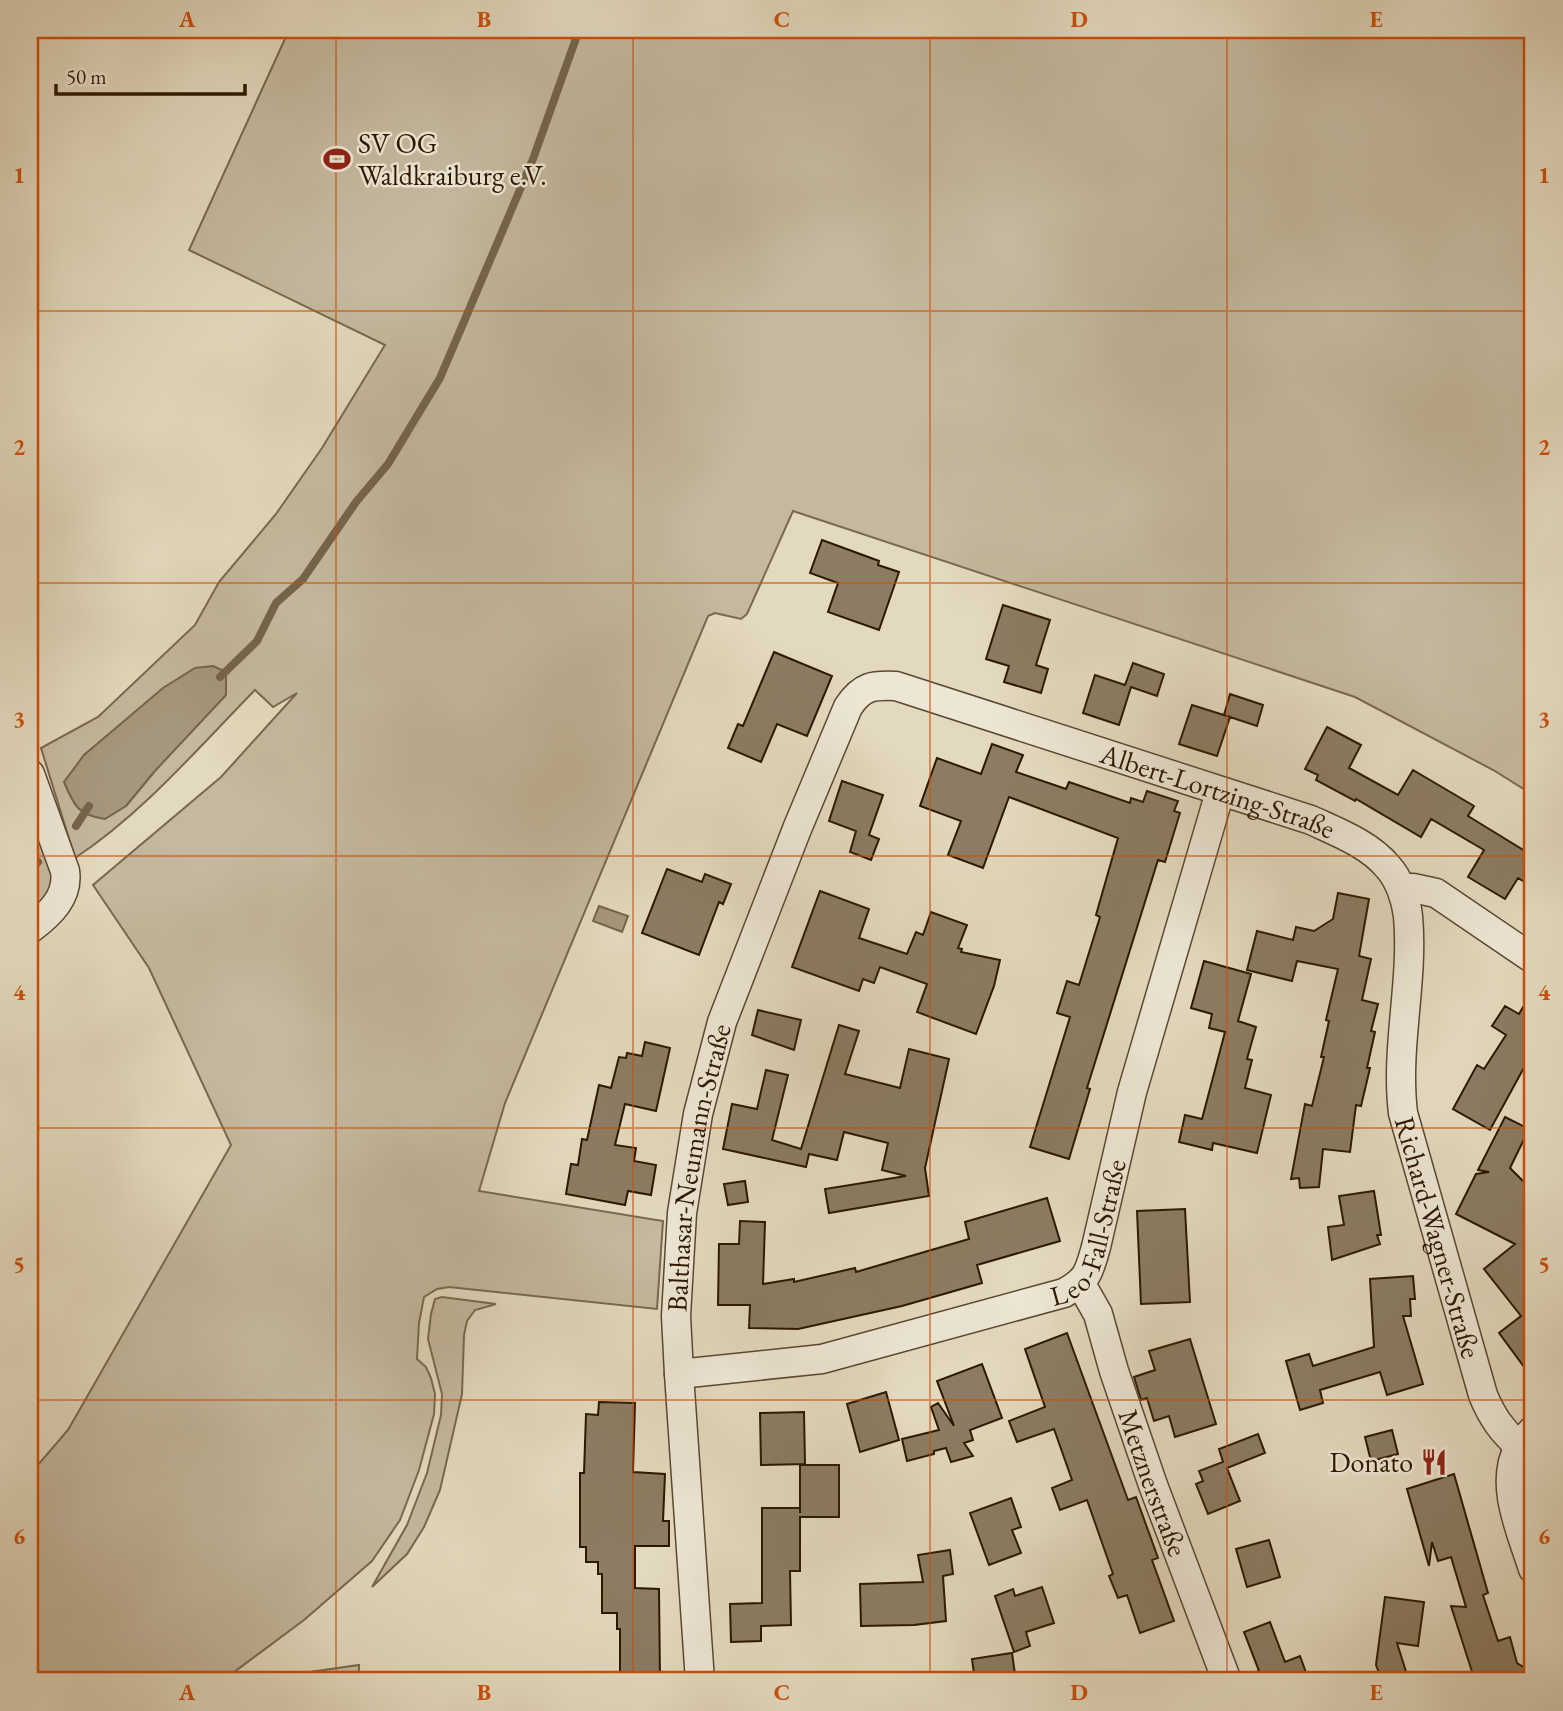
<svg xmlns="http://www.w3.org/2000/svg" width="1563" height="1711" font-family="'EB Garamond',serif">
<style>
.green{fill:#c4b89e;stroke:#78684f;stroke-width:2;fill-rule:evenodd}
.water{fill:#a5977d;stroke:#75644b;stroke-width:2}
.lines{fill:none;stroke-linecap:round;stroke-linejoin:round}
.stream{stroke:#75644b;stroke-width:8}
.building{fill:#8b7c63;stroke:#2c1800;stroke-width:2}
.street-casing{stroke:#5a4830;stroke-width:31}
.street{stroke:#ede6d5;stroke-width:28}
.grid{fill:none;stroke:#cc4f0a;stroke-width:2;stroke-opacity:0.55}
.labels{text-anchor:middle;stroke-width:5;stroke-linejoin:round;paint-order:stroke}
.poi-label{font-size:28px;fill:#2c1800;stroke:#ede6d5;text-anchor:start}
.street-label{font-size:28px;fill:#2c1800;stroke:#ede6d5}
.neatline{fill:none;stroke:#cc4f0a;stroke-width:2.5}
.grid-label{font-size:23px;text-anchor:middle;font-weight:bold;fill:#cc4f0a}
</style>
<rect width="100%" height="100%" fill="#e3d9be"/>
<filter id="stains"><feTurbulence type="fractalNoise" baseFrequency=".00286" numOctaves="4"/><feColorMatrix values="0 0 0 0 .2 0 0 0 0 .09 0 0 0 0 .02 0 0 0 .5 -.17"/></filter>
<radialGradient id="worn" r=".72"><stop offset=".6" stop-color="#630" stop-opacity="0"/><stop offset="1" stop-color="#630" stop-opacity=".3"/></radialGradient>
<path class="green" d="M 289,30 L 1533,30 L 1533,795 L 1495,771 L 1355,697 L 793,511 L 747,614 L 741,619 L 715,613 L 708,616 L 505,1103 L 479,1191 L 663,1221 L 657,1309 L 449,1287 L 437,1289 L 424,1297 L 419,1323 L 417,1359 L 426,1367 L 431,1378 L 435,1394 L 434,1414 L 419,1470 L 400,1520 L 372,1561 L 304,1620 L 222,1681 L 30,1681 L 30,1474 L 68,1430 L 231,1145 L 149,968 L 93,885 L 221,777 L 297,693 L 273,707 L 255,690 C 198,748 143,813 75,858 L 41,748 L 98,717 L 195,625 L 219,582 L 276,514 L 322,448 L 385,345 L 189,250 ZM 115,731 L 154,772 L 126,806 L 84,755 Z
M 30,797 L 53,867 L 51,889 L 30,918 Z
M 442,1297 L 496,1304 L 475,1310 L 467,1321 L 464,1335 L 462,1394 L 440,1490 L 424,1527 L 407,1554 L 372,1587 L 407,1525 L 427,1473 L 441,1415 L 442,1394 L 428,1339 L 431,1314 L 435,1299 Z
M 1531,1459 L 1533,1466 L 1533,1533 C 1526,1508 1518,1484 1531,1459 Z
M 359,1665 L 359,1681 L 274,1681 L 282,1676 Z"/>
<path class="water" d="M 213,666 L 226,672 L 226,695 L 154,772 L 126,806 L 105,819 C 78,815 74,806 64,782 L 84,755 L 163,688 L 195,668 Z
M 599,906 L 628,916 L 622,932 L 593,921 Z"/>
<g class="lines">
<path class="stream" d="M 220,677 L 257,641 L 276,603 L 303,579 L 356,502 L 388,464 L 440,378 L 533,159 L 579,30
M 76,826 L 89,806
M 30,869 L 38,862"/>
</g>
<path class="building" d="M 822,540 L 879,561 L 878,565 L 899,572 L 879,630 L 828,612 L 838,583 L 810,573 Z
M 1003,605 L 1050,620 L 1036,665 L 1048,669 L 1041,693 L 1004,682 L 1009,666 L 986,659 Z
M 774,652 L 832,676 L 807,736 L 777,724 L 761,762 L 728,748 L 738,724 L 743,726 Z
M 1133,663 L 1164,674 L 1157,696 L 1131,687 L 1119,725 L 1083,713 L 1095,675 L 1125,685 Z
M 1230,694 L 1263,705 L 1257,726 L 1224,715 Z
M 1192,705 L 1230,717 L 1217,756 L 1179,744 Z
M 1327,727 L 1361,745 L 1349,768 L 1398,795 L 1413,770 L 1474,806 L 1468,816 L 1533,856 L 1533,887 L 1518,878 L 1505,899 L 1468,877 L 1484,850 L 1431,819 L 1421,837 L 1356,799 L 1355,801 L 1316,780 L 1318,775 L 1305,769 Z
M 992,744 L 1023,755 L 1016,772 L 1066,789 L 1069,782 L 1130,803 L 1131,798 L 1143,802 L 1147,791 L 1178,801 L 1174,811 L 1180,813 L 1165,862 L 1158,860 L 1087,1088 L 1090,1089 L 1069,1159 L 1030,1147 L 1070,1017 L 1057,1013 L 1067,981 L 1079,985 L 1100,917 L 1096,915 L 1118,838 L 1009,797 L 983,868 L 948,855 L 961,821 L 920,806 L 937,758 L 981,774 Z
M 842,781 L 883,795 L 869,835 L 879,839 L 871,860 L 850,852 L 856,831 L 829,821 Z
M 667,869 L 702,882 L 705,874 L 731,884 L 723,904 L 719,902 L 699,955 L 642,933 Z
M 820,891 L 869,909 L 859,938 L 907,954 L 916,932 L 923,935 L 931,912 L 967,925 L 958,948 L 962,949 L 961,952 L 1000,960 L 994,986 L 976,1034 L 917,1012 L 927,984 L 880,967 L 874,983 L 863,979 L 859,991 L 792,967 Z
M 1338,893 L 1369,899 L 1359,956 L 1371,959 L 1362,1000 L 1378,1004 L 1371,1031 L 1375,1032 L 1367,1068 L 1370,1068 L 1361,1106 L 1356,1105 L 1350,1152 L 1323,1149 L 1319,1187 L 1300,1188 L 1299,1178 L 1291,1179 L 1305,1104 L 1312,1106 L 1324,1057 L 1321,1057 L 1329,1021 L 1326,1020 L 1338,969 L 1297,961 L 1292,981 L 1247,970 L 1257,931 L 1293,940 L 1296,927 L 1314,931 L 1333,919 Z
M 1204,961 L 1251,974 L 1238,1021 L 1256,1027 L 1247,1059 L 1252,1060 L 1245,1088 L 1271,1095 L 1257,1153 L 1213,1143 L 1212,1150 L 1179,1142 L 1185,1115 L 1202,1119 L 1225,1032 L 1209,1028 L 1212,1014 L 1191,1008 Z
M 1533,990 L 1533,1051 L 1490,1130 L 1453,1109 L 1477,1065 L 1484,1069 L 1506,1035 L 1492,1026 L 1505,1006 L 1519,1014 Z
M 758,1010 L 801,1020 L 794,1050 L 752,1035 Z
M 839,1025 L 859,1031 L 845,1074 L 900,1088 L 909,1049 L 949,1059 L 925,1168 L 929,1196 L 829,1213 L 825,1189 L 906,1176 L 882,1170 L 888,1143 L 844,1132 L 837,1160 L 809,1154 L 806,1167 L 723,1149 L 732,1104 L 757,1109 L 766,1070 L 788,1075 L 772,1140 L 801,1149 Z
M 645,1042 L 670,1048 L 656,1111 L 625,1104 L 615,1145 L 636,1148 L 634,1161 L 656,1165 L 651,1195 L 628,1191 L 625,1205 L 566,1194 L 571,1164 L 578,1165 L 582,1139 L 587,1140 L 599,1085 L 611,1088 L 619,1057 L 626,1058 L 627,1053 L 642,1056 Z
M 1505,1117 L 1529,1129 L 1510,1168 L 1533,1191 L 1533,1379 L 1499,1333 L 1521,1316 L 1484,1269 L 1515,1244 L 1456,1214 L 1476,1174 L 1489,1172 L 1478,1170 Z
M 745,1181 L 748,1202 L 728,1205 L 724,1184 Z
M 1374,1191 L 1381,1235 L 1377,1235 L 1380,1244 L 1332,1260 L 1328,1227 L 1344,1225 L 1339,1196 Z
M 1047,1198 L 1060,1241 L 977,1265 L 982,1283 L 902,1306 L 798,1329 L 749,1328 L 750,1305 L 718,1305 L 719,1244 L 739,1244 L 740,1221 L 765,1222 L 763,1284 L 794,1279 L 794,1282 L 855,1268 L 856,1272 L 969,1239 L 965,1222 Z
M 1185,1209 L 1190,1302 L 1141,1304 L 1137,1211 Z
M 1413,1276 L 1415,1299 L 1410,1299 L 1411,1316 L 1403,1316 L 1423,1384 L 1387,1395 L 1380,1372 L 1320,1390 L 1323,1403 L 1300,1410 L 1286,1361 L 1309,1354 L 1313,1366 L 1374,1347 L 1370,1279 Z
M 1067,1333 L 1128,1500 L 1136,1497 L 1158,1558 L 1152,1560 L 1174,1621 L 1140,1633 L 1127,1595 L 1118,1598 L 1109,1576 L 1113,1574 L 1087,1500 L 1060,1510 L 1052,1488 L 1072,1480 L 1054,1429 L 1017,1442 L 1009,1421 L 1045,1407 L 1025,1349 Z
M 1190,1339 L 1216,1424 L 1175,1437 L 1169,1416 L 1154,1421 L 1147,1398 L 1141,1400 L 1134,1377 L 1155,1370 L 1149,1351 Z
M 982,1364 L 1002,1418 L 970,1430 L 973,1440 L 964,1443 L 973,1456 L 951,1462 L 946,1448 L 934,1451 L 934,1454 L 907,1461 L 902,1439 L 939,1430 L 931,1407 L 938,1403 L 954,1426 L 937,1381 Z
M 886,1392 L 899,1440 L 860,1452 L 847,1404 Z
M 599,1402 L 635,1403 L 633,1472 L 665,1474 L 663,1521 L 669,1521 L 669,1546 L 635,1546 L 635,1588 L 659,1589 L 660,1681 L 620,1681 L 620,1629 L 617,1629 L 617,1613 L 602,1613 L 602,1574 L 598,1574 L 598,1562 L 586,1562 L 586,1547 L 580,1547 L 580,1473 L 584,1473 L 586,1414 L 598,1415 Z
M 804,1412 L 805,1464 L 761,1465 L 760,1413 Z
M 1392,1430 L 1398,1454 L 1371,1461 L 1365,1437 Z
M 1258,1434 L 1265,1453 L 1227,1468 L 1240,1501 L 1208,1514 L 1196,1484 L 1203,1481 L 1199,1471 L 1223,1462 L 1219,1449 Z
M 800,1465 L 839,1465 L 839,1517 L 800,1517 L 800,1571 L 790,1571 L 791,1625 L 761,1626 L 761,1641 L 731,1642 L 730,1604 L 762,1603 L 762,1508 L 800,1508 L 800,1513 Z
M 1454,1474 L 1488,1593 L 1483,1595 L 1498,1641 L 1510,1637 L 1517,1663 L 1533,1673 L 1533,1681 L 1475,1681 L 1451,1606 L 1466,1607 L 1451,1557 L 1438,1561 L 1432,1542 L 1429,1566 L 1407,1489 Z
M 1011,1498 L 1021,1527 L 1012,1530 L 1021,1553 L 989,1565 L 970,1513 Z
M 1269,1540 L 1280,1577 L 1247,1587 L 1236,1549 Z
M 950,1550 L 953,1574 L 943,1576 L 946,1621 L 914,1625 L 861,1626 L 860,1584 L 923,1582 L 918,1555 Z
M 1042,1587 L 1054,1623 L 1026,1632 L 1030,1646 L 1014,1652 L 995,1596 L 1013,1589 L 1015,1596 Z
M 1385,1597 L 1424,1602 L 1418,1646 L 1397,1643 L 1409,1681 L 1382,1681 L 1376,1665 Z
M 1270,1622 L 1285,1662 L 1300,1656 L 1309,1681 L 1243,1681 L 1243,1677 L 1259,1671 L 1244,1632 Z
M 1012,1653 L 1016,1681 L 975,1681 L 972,1659 Z"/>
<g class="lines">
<defs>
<g id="street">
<path d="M 30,774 L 65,871 C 69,897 49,915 30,929"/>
<path d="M 1402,889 L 1413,888 L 1436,893 L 1533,959"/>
<path id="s1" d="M 1081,1284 L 1098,1314 L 1114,1371 L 1153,1485 L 1227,1681"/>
<path id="s2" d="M 679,1374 L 822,1359 L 1064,1293 C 1088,1280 1089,1272 1096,1247 L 1132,1092 L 1220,792"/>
<path d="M 1533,1430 C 1529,1435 1522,1441 1519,1447 C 1498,1484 1522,1533 1533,1569"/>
<path id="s3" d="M 700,1681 L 679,1374 L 676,1316 L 682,1213 L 698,1114 L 722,1022 L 797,829 L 848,707 C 862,686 872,685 896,686 L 1311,820 C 1337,832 1369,844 1388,867 C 1399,879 1406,899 1408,916 C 1414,981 1395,1047 1403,1113 L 1483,1395 C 1492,1417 1502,1431 1519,1446"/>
</g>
</defs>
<use href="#street" class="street-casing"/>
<use href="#street" class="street"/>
</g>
<path class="grid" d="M 336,30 L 336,1681M 633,30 L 633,1681M 930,30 L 930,1681M 1227,30 L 1227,1681M 30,311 L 1533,311M 30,583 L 1533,583M 30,856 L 1533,856M 30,1128 L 1533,1128M 30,1400 L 1533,1400"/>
<defs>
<symbol id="stadium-bare" viewBox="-9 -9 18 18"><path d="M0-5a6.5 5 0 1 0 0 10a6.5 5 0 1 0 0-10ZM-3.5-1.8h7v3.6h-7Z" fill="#8f2418" stroke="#ede6d5" stroke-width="2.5" paint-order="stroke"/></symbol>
<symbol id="restaurant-bare" viewBox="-9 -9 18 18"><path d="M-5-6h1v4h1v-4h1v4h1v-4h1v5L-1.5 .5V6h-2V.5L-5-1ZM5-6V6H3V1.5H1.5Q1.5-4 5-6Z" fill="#8f2418" stroke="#ede6d5" stroke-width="2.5" paint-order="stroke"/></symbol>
</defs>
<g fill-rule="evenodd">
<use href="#stadium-bare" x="318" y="140" width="38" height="38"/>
<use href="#restaurant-bare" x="1415" y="1443" width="38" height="38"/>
</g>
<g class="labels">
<g class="poi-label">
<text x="358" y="153">SV OG<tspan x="358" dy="32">Waldkraiburg e.V.</tspan></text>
<text x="1413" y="1472" text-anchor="end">Donato</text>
</g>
<g class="street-label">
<text dy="10" stroke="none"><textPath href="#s3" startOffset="1398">Albert-Lortzing-Straße</textPath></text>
<text dy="10" stroke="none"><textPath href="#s3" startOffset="516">Balthasar-Neumann-Straße</textPath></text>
<text dy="10" stroke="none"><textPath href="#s2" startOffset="462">Leo-Fall-Straße</textPath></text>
<text dy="10" stroke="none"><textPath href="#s3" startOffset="1967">Richard-Wagner-Straße</textPath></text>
<text dy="10" stroke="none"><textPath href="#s1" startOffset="212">Metznerstraße</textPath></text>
</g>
</g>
<rect width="1563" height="1711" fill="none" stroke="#e3d9be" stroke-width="77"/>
<path d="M56 84v10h189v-10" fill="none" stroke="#2c1800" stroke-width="3.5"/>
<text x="66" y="84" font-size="21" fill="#2c1800" stroke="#ede6d5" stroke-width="5" paint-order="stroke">50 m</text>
<rect x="38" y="38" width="1486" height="1634" class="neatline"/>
<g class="grid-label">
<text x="187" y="27">A</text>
<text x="484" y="27">B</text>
<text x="782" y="27">C</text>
<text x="1079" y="27">D</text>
<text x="1376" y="27">E</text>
<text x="19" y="183">1</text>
<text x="1544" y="183">1</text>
<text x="19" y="455">2</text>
<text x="1544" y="455">2</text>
<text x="19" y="727">3</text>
<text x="1544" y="727">3</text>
<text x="19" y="1000">4</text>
<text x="1544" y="1000">4</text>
<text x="19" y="1272">5</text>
<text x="1544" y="1272">5</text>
<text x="19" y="1544">6</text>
<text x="1544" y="1544">6</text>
<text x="187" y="1700">A</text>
<text x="484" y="1700">B</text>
<text x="782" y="1700">C</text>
<text x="1079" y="1700">D</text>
<text x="1376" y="1700">E</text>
</g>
<rect width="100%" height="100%" filter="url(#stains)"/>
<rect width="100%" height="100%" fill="url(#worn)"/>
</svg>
